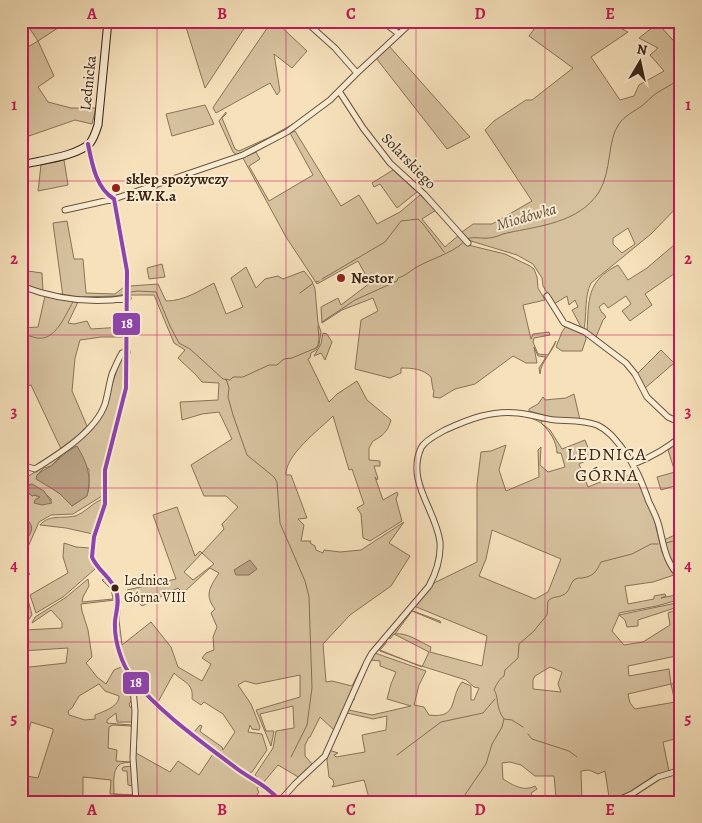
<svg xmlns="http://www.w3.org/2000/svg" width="702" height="823" font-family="Alegreya,serif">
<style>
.green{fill:#d6c19e;stroke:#897258;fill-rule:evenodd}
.water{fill:#b7a082;stroke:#866e56}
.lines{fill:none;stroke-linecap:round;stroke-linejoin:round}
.stream{stroke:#866e56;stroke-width:1}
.minor-casing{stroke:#6a523d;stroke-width:7}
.secondary-casing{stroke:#3c2313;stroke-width:9}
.minor{stroke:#f9ecd3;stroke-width:5}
.secondary{stroke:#f9ecd3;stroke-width:7}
.bus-1-casing{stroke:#f9ecd3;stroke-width:8}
.bus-1{stroke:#8e44ad;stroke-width:4}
.grid{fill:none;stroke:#c2185b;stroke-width:1;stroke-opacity:0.55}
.poi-dot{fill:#8f2418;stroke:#f9ecd3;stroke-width:2}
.bus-dot{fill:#3c2313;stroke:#f9ecd3;stroke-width:2}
.labels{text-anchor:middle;stroke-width:4;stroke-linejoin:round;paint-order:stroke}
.bus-label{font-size:14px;fill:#3c2313;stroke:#f9ecd3;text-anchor:start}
.street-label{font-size:15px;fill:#3c2313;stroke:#f9ecd3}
.poi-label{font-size:15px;font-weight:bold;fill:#3c2313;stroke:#f9ecd3;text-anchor:start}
.water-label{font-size:16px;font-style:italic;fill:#674f3a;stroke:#f9ecd3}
.quarter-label{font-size:18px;letter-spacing:1px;fill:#3c2313;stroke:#f9ecd3}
.line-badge{stroke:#f9ecd3;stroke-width:2}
.badge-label{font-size:14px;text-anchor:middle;font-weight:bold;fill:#fff}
.neatline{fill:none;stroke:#c2185b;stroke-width:2}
.grid-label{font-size:16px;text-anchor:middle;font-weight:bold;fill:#c2185b}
</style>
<rect width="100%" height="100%" fill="#f6e1bb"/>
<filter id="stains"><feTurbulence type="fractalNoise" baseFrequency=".004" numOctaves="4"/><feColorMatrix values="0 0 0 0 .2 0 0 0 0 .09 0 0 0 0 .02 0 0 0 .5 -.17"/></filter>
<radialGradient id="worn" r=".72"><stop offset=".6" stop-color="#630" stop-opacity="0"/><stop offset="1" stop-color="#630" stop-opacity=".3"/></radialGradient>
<path class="green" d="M 35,21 L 67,22 L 38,41 L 54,76 L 38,87 L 48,102 L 71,108 L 96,108 L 92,124 L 75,120 L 26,137 L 21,117 L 21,51 L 38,41 L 28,26 Z
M 184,21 L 249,21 L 205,88 L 185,24 Z
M 272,21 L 275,21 L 307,51 L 292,68 L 274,54 L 280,91 L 277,95 L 270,83 L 216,113 L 213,108 L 214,106 Z
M 540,21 L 607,21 L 628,32 L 591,57 L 620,100 L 634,96 L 639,85 L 664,71 L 650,55 L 658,48 L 639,38 L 653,27 L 649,21 L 671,21 L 662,28 L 681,49 L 681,203 L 651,234 L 591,283 C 584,297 587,314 584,329 L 583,329 L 567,322 L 581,327 L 572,310 L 578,307 L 575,300 L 569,305 L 567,296 L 554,304 L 543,286 L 542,278 L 533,264 L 517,255 L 471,241 L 462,232 L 473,224 L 492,224 L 532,201 L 485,130 L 494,121 L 526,100 L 532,100 L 573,68 L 529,36 ZM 628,228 L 635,244 L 622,253 L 613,244 L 613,238 Z
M 389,46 L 470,137 L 447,149 L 376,58 Z
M 205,105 L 214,124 L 172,136 L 166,114 Z
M 226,112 L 226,114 L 222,118 L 235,149 L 239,151 L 270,137 L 293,124 L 294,125 L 237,155 L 233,152 L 219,121 Z
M 295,131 L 341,206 L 359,195 L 377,224 L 400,212 L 420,195 L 436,210 L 422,219 L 445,247 L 459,235 L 468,245 L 505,254 L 530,266 L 534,269 L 537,277 L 538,288 L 545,300 L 523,305 L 531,339 L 533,334 L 549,332 L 550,335 L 534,338 L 533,342 L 538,354 L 548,355 L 556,341 C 552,353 541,361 540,374 L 539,368 L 546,357 L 538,356 L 534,347 L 537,363 L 526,363 L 513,356 L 475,384 L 455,389 L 440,398 L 433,397 L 434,390 L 433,390 L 431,377 C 423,369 413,368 401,368 L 401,373 L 390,378 L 355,369 L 361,320 L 378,311 L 373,298 L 342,310 L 322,323 L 321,307 L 338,298 L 341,305 L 370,283 L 358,261 L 317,284 L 286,237 L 243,158 L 256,152 L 260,159 L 249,166 L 269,201 L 313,175 L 290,133 Z
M 64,160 L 68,185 L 38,191 L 41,165 Z
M 393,170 L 417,192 L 397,208 L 380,184 L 374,187 L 372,183 Z
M 67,221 L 74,259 L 83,259 L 86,293 L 115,294 L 124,287 L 125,297 L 119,299 L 69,298 L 63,297 L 53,223 Z
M 681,239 L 681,269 L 645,294 L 652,305 L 630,321 L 622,311 L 631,304 L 626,296 L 608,308 L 604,303 L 599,307 L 602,313 L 603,313 L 606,317 L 603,320 L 596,337 L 587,331 C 589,300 586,281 618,265 L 628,280 L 647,268 Z
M 162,264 L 165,277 L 149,279 L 147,268 Z
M 246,267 L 256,288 L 265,279 L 278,276 L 283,279 L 304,271 L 312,281 L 315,289 L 318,323 L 321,332 L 319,345 L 316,350 L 311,353 L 310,358 L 308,359 L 329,402 L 337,394 L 357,381 L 367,400 L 391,420 C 388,431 383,436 373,441 L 369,448 L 369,460 L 380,461 L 380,466 L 374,466 L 378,479 L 377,480 L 375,477 L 383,500 L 397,492 L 398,494 L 396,499 L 402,521 L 370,541 L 363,538 L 361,514 L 357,508 L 364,504 L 352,469 L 349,470 L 333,416 C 319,430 285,455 286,475 L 291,475 L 307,518 L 298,519 L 304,525 L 301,541 L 311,541 L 310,543 L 315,546 L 316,550 L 323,553 L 324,550 L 340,552 L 361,550 L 404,522 L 389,543 L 410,556 L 391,586 L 350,615 L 323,644 L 326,682 L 332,681 L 352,686 L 363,664 L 364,665 L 334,730 L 320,717 L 310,737 L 309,737 L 305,745 L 305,756 L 313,765 L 300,778 L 278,765 L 263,783 L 255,775 L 273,748 L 276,731 L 294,728 L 293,706 L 260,714 L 266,731 L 274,731 L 271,746 L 256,710 L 300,697 L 300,675 L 256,684 L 245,681 L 238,685 L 251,704 L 260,727 L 259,730 L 252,729 L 250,725 L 248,732 L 262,734 L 267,750 L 252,772 L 248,774 L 195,734 L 194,732 L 200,725 L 202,726 L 200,731 L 202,733 L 222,747 L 223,750 L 235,732 L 223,714 L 204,702 L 201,705 L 192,699 C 194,683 183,682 174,673 L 158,702 L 133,677 L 132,700 L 129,704 L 130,707 L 134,707 L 133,722 L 117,722 L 116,713 L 107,720 L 107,723 L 131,725 L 133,726 L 132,728 L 131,726 L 113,725 L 109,727 L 108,748 L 117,750 L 116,761 L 131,762 C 129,763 122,762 119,765 C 112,771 114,785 114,794 L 133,795 L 133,786 L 128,785 L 127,771 L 123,771 L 122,769 L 123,767 L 131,766 L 134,795 L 110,794 L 111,780 L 83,777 L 83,802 L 31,802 L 32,798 L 21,796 L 21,775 L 38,778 L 53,731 L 53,729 L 31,722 L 21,762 L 21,668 L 66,663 L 68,648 L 21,651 L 21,644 L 25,630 L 62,628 L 62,622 L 51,610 L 32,623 L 35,617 L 65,598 L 88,579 L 89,586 L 83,597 L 82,602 L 113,599 L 111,589 L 102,580 L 106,579 L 115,592 L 115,600 L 81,604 L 82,611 L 88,630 L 92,657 L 86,663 L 97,677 L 106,684 L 114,670 L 126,665 C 116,641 118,618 119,593 L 121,601 L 119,620 L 122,645 L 151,622 L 171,647 L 178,667 L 202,681 L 211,664 L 202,658 L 206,653 L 214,650 L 213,637 L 217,627 L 211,613 L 215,609 C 204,595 210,587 219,573 L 210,568 L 183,593 L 178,588 L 142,606 L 127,590 L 176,579 L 153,515 L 177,507 L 195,556 L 200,551 L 202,553 L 224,529 L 222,524 L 238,507 L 226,496 L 204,496 L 191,465 L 232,439 L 219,412 L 202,414 L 182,420 L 180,402 L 218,400 L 219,383 L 202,382 L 196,375 L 178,358 L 185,350 L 174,343 L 154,295 L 130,295 L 130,286 L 158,284 L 166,301 C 184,301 199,291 214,283 L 226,314 L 243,307 L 231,278 ZM 202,553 L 214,564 L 193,580 L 184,572 ZM 99,684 L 105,691 L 119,696 C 119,707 104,711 95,715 L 95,719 L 85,720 L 69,715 L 68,711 L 72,708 L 79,696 Z
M 21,270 L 42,273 L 43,292 L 21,284 Z
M 45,296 L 78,302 L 68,323 L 74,324 L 87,321 L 91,329 L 123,327 L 123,337 L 101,337 L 80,340 L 75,358 L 72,391 L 87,426 L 62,451 L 31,385 L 21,387 L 21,328 L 38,327 Z
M 566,326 L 585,334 L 586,339 L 582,351 L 562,351 L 556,347 L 562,332 Z
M 323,333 L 327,334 L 332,342 L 325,360 L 321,353 L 314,356 L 321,344 Z
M 661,350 L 674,363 L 644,389 L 655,402 L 653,402 L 645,392 L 636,375 Z
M 122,355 L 124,355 C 123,372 124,389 120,405 C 112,436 101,464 102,496 L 73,514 L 51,515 L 39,522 L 24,556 L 23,568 L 30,574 L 21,579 L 21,543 L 24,542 L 26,519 L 21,521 L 21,512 L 27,508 L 26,491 L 32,496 L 35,495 L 40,499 L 52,500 L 44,492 L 31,484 L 23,488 L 23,490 L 21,489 L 21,481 L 59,456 L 102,414 ZM 66,451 L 89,469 L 89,487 L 87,496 L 72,506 C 62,493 48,487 37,475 L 44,468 L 51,466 Z
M 574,394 L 580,420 L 555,418 L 529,411 L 529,409 L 538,404 L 543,397 L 545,400 L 566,398 Z
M 530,417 L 553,422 L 542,421 L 541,423 L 550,430 L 562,449 L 585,440 L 592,458 L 579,464 L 588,487 L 608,479 L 611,483 L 636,472 L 654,519 L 662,552 L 674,575 L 653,582 L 625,586 L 628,604 L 654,599 L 654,596 L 665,594 L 666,596 L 661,598 L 681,594 L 681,599 L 657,606 L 619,613 L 619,615 L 681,602 L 681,606 L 638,620 L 638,626 L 627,627 L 625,620 L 619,615 L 612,631 L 624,645 L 643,642 L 670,625 L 668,613 L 681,608 L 681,632 L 677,634 L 681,655 L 628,666 L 629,676 L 669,669 L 671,684 L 681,683 L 681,697 L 674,698 L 671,684 L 628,694 L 630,703 L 635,709 L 675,702 L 675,700 L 681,699 L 681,744 L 679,738 L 663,742 L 669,771 L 631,793 L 615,799 L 609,797 L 605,771 L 598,774 L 589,770 L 581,771 L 582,802 L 538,802 L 556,798 L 554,776 L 535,776 L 521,765 L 510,762 L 502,763 L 503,779 C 513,785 523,792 535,786 L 537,789 L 531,793 L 535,802 L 351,802 L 369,798 L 364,780 L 332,787 L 334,784 L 333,780 L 329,777 L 327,760 L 329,750 L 338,753 L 334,755 L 336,757 L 365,752 L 362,735 L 386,730 L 387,716 L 373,719 L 347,713 L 346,716 L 344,715 L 352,699 L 355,699 L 353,700 L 349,710 L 372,715 L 411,706 L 387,699 L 391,684 L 396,672 L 380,666 L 380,661 L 371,660 L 375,653 L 426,671 L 419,685 L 414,705 L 424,707 L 429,715 C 459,719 449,698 462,682 L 471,686 L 471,700 L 474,700 L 479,688 L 474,687 L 466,680 L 415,664 L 380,651 L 378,649 L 385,641 L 387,642 L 380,650 L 422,667 L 429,652 L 394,634 L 390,639 L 389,635 L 411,610 L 413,611 L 440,621 L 441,623 L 412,611 L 395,634 C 407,632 420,642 431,647 L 430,652 L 482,666 L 487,636 L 414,606 L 440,563 L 434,583 L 477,562 L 477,484 L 481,452 L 491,451 L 506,445 L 499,470 L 506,491 L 539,477 L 538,450 L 541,447 L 540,465 L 548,472 L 565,467 L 561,453 L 557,453 C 557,442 549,430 541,423 C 537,420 534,420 530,417 ZM 492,530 L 561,559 L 548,592 L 535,599 L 479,576 L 486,559 ZM 550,667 L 562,672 L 558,684 L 561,692 L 533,689 L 533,680 L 535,676 Z
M 681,440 L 681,484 L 661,490 L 657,477 L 675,472 L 668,450 Z
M 103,499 L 93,534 L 66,528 L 40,525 C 49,514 62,519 75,516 C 85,513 93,502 103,499 Z
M 681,532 L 681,572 C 669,564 667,553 664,540 Z
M 64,543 L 76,547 L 90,548 L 89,555 L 95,569 L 63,597 L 36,613 L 30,595 L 68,573 L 63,557 Z
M 21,586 L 27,596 L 32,615 L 24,626 L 21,635 Z
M 133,681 L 169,718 L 167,719 L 134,687 L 137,732 L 136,753 L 170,772 L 178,761 L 199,775 L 213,754 L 257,781 L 273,797 L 260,785 L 257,789 L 259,792 L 252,802 L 137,802 L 134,761 Z"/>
<path class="water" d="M 77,446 C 87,463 92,476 87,496 L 72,506 L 59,493 L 36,479 L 37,475 C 41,471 46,469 51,466 C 60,459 66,451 77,446 Z
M 32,484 L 44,491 L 52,503 L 42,505 L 34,503 L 35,500 L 40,497 L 35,495 L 32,496 L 28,492 L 23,490 L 23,488 Z
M 26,519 C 37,527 30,537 21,543 L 21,521 Z
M 250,560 L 257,569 L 249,575 L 236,575 L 234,570 Z"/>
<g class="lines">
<path class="stream" d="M 467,239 C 474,236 481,239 489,238 C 495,238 501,234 507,233 C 539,226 579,223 599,192 C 612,171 607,140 619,124 C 624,116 635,111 643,105 C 647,102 650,98 654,95 C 663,88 675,85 681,75
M 322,279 L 385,242 L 401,221 L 418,219 L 423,224 L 444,252
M 316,282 L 319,281
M 130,292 L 138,291 L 156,292 L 170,326 L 179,343 L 190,349 L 223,379 L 230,380 L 233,377 L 243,377 L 269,365 L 277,365 L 284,359 L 292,358 L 316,348 L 318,345 L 319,339 L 318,326
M 300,293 L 312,284
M 77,297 L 117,296 L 125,294
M 322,322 L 355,300 L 397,281 L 398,278 C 405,276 409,272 415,268 C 430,259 451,254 464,242
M 21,334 C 27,335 32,337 37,338 C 56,341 65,315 73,302
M 226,379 L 229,388 L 228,397 L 233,415 L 247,455 L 274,477 L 277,482 L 280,523 L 305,581 L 309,597 L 312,688 L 307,725 L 291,757
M 666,543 L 681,539
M 504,719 L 512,720 L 523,727
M 528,734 L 532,739 L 569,751 L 577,757
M 397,755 L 441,722 L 483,713 L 495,699
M 460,802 L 486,764 L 492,744 L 502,727 L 504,719 C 495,707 499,696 494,690 C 496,685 500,678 504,676 L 505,670 L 518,658 L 519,644 L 533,632 L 547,615 L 548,601 C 553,596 557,598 563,595 C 570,592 569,585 574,580 C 577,578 578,578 582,578 C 594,576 596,572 601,562 L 632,554 L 651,544 L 658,544"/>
<defs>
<path id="minor" d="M 305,21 L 335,48 L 357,73
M 382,21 L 399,34
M 339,91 L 363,128 L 390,163 L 424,194 L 468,243
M 88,144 C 92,164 96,188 114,199 L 127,271 L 126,388 L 105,470 L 105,504 L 94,537 L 92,557 C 97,570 112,578 116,591 C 120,600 116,612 115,621 C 114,640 121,664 133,679 C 159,712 202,742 236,768 C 252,780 267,785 281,802
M 65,210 L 114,199 L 243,155 L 287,132 L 330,100 L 357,73 L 413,21
M 21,286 C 55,299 91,304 128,298
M 547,296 L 564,323 L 585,332 L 626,363 L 635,374 L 647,397 L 668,417 L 681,423
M 634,464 C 651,457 667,449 681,436
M 21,465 L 35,469 C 59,454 96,431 105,404 C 108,394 109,384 112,374 C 115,367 118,360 122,353 L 127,352
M 132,678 L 135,711 L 133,758 L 136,802
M 280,801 L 295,784 L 325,756 L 367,662 L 372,653 L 429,586 C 436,573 441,557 440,542 C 436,510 406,482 421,448 C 425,440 438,434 445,430 C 469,419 492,410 518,413 C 531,414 543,419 555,420 C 569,421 584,420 597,425 C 608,430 615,439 622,448 C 636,467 641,480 649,502 C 653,510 657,518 659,526 C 664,546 665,562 681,578
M 614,802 L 632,794 L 658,777 L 681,770"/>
<path id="secondary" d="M 21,165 C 40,160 76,157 90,143 C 94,138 96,131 98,125 L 108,21"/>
</defs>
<use href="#minor" class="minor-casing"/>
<use href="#secondary" class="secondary-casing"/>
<use href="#minor" class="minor"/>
<use href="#secondary" class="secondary"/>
<defs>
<path id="bus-1" d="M 88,144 C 92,164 96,188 114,199 L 127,271 L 126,388 L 105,470 L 105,504 L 94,537 L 92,557 C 97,570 112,578 116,591 C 120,600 116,612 115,621 C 114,640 121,664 133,679 C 159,712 202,742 236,768 C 252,780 267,785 281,802"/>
</defs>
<use href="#bus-1" class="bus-1-casing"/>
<use href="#bus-1" class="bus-1"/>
</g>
<path class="grid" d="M 157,21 L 157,802M 286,21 L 286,802M 416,21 L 416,802M 545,21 L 545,802M 21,181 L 681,181M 21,335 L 681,335M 21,488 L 681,488M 21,642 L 681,642"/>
<g class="poi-dot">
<circle cx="116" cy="188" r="5"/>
<circle cx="341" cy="278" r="5"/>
</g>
<circle class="bus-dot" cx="115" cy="588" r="4.5"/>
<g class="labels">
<g class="bus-label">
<text x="124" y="585">Lednica<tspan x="124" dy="17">Górna VIII</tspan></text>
</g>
<g class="street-label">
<text transform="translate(88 83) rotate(-84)" y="5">Lednicka</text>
<text transform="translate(409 161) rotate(46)" y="5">Solarskiego</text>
</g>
<g class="poi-label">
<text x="126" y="184">sklep spożywczy<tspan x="126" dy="17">E.W.K.a</tspan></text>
<text x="351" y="283">Nestor</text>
</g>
<g class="water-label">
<text transform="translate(526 216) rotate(-16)" y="6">Miodówka</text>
</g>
<g class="quarter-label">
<text x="607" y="460">LEDNICA<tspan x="607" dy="21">GÓRNA</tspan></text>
</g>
</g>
<g class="line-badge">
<rect x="112" y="312" width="29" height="24" rx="5" fill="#8e44ad"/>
<rect x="122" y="671" width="28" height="24" rx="5" fill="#8e44ad"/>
</g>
<g class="badge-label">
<text x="127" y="328">18</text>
<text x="136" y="687">18</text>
</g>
<rect width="702" height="823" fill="none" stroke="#f6e1bb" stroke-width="55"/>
<g transform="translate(640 62) rotate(9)" stroke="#f9ecd3" stroke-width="4" paint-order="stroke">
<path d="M0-4L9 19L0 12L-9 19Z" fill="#3c2313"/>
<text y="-8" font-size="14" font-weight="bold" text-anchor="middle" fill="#3c2313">N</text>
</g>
<rect x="28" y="28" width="646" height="768" class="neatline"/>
<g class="grid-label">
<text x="92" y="19">A</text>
<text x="222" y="19">B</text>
<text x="351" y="19">C</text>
<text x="480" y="19">D</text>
<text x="610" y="19">E</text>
<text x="14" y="110">1</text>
<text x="688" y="110">1</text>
<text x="14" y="264">2</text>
<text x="688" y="264">2</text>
<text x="14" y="417">3</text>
<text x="688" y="417">3</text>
<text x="14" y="571">4</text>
<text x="688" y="571">4</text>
<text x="14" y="724">5</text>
<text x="688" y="724">5</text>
<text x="92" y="815">A</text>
<text x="222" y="815">B</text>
<text x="351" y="815">C</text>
<text x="480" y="815">D</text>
<text x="610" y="815">E</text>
</g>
<rect width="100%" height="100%" filter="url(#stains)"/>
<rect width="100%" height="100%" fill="url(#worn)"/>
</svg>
